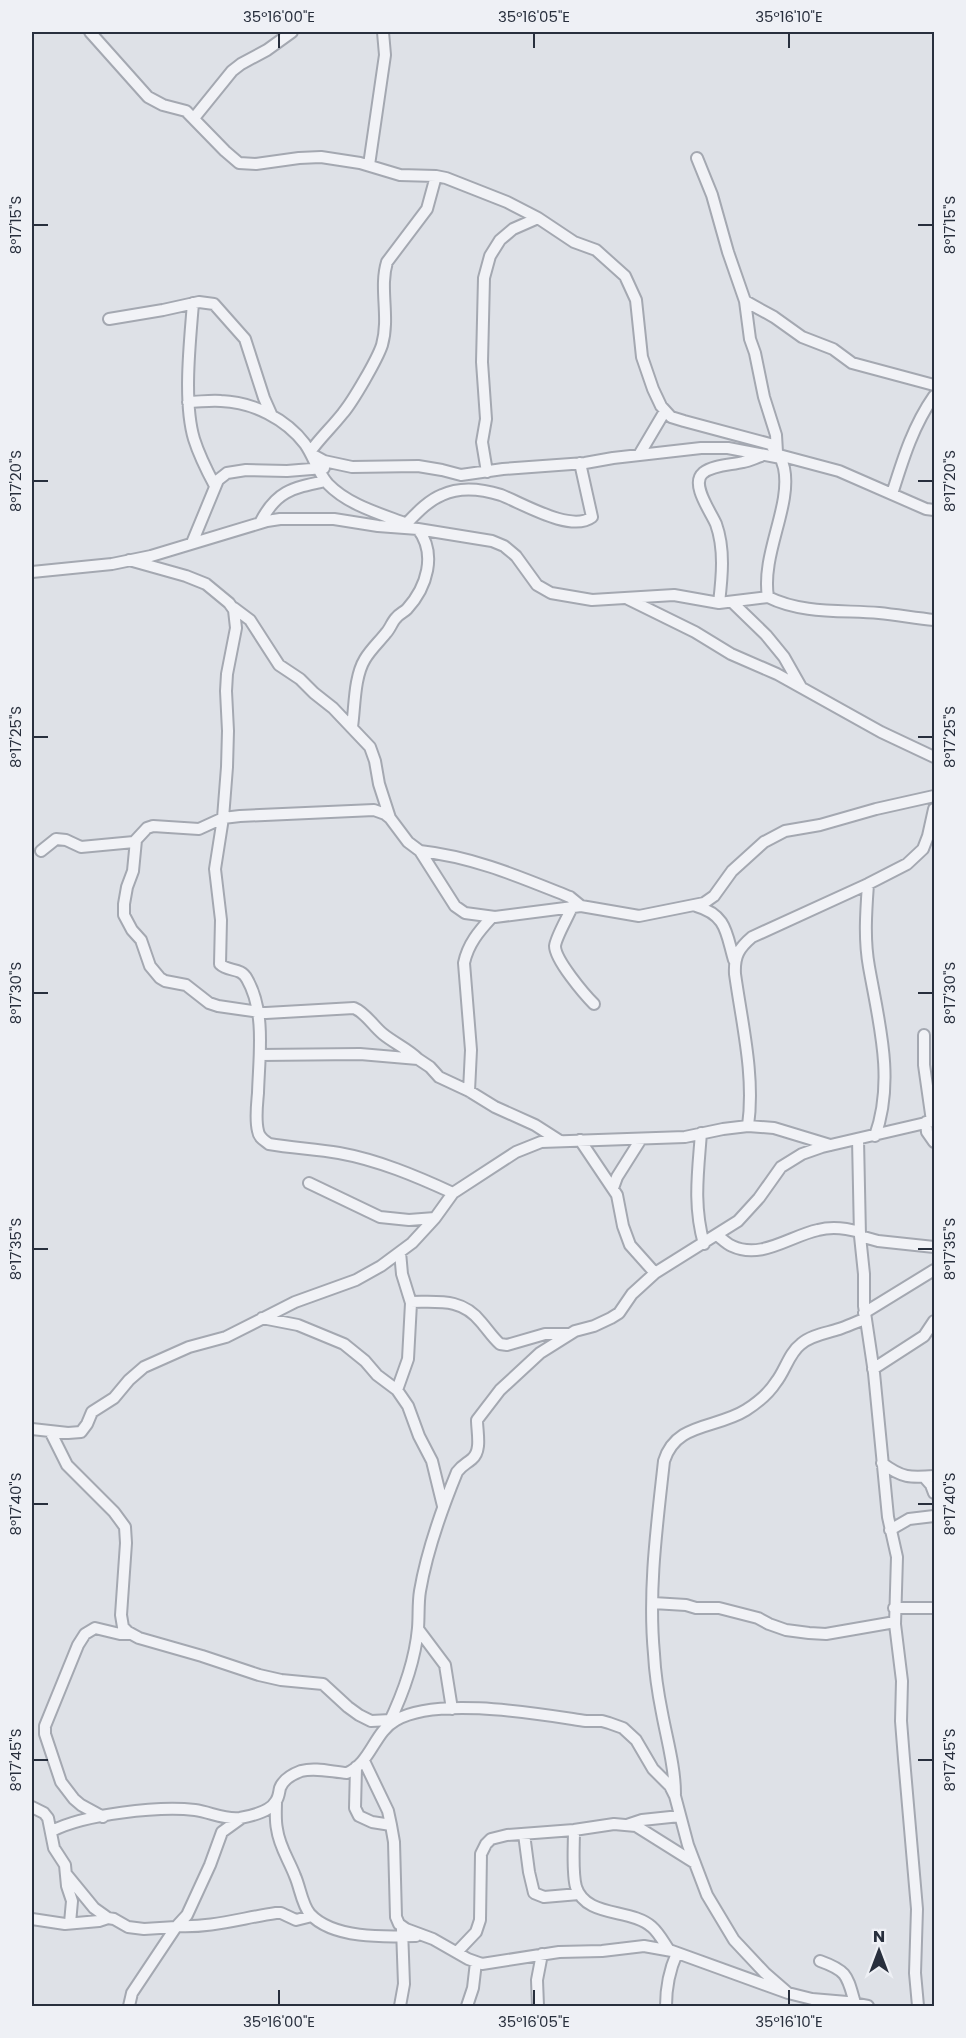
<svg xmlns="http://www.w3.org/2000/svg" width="966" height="2038" font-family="Poppins,sans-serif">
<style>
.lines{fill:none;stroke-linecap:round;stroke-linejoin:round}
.street-casing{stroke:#a4a8b1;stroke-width:14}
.street{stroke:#f1f2f6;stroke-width:10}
.ticks{fill:none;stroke:#282f3d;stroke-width:2}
.neatline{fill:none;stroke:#282f3d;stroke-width:2}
.ticks-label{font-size:15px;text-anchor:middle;fill:#282f3d}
</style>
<rect width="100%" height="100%" fill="#dee1e7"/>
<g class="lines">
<defs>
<path id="street" d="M 90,32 L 148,97 L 163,105 L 186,111 L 225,151 L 239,163 L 256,164 L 299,158 L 321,157 L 360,163 L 400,175 L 436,176 L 446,178 L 507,202 L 538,218 L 574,242 L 596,250 L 625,276 L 636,300 L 642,357 L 653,389 L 661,406 L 671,417 L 684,421 L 770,444 C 776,451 782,458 784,468 C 792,506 761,554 768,597 C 802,614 842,610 879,613 C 897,615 916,618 934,620
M 194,118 L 232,71 L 241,64 L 267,50 L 292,32
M 697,158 L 712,195 L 728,252 L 745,301 L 750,339 L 755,353 L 764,397 L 776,435 L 777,452
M 369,165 L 385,55 L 383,32
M 745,301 L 774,317 L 802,337 L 833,349 L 852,363 L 934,385
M 193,303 C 190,342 183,402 194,439 C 199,455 207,471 215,486
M 109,319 L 163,310 L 199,302 L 214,304 L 245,339 L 264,398 L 272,416
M 188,402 C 199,402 210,400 221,401 C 253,402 286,419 305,444 C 314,457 318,473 328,484 C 348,505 381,514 407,524
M 310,452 C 320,438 332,427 343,413 C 353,401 377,360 382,345 C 390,317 379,288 387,262 L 427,209 L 436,176
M 311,454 L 324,461 L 352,467 L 418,466 L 442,470 L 461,475 L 503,469 L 585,463 L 613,458 L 701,448 L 728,448 L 781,458
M 639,455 L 665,411
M 779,455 L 839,471 L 926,509 L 934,510
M 487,472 L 482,442 L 486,419 L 482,362 L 484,278 L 490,256 L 500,240 L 513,229 L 538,218
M 892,494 C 903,459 913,426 934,396
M 260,523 C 276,491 292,488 325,481
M 403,527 C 415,515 427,501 442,495 C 461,486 482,489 501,495 C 522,503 571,533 592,517 L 580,463
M 192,543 L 218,480 L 227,473 L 246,470 L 287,471 L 324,468
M 129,560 L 186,576 L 206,584 L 229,603 L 234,610 L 236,628 L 227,674 L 226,691 L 228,731 L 227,767 L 223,818 L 215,869 L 221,920 L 220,964 C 228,972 241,967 247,979 C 266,1012 259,1057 258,1093 C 257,1105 255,1119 258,1131 C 259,1138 264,1140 269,1144 C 292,1148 316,1149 339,1153 C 378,1160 416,1176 453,1193
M 32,572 L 112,564 L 151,556 L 267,521 L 280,519 L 334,519 L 378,526 L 418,529 L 492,541 L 504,546 L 516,556 L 537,585 L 551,593 L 592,600 L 674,595 L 719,603 L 768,597
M 628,599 L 695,632 L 731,654 L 777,674 L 881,732 L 934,757
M 732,602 L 766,635 L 784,657 L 801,687
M 719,603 C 722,577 725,549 716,524 C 711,512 690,484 703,473 C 713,465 731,465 743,462 C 749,461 755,458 761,456
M 234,608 L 250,620 L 279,665 L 300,679 L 314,693 L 333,708 L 370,747 L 375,761 L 379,784 L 390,818
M 352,727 C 355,706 354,677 365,659 C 371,649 379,642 386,633 C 390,629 392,622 396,618 C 399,614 404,612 407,609 C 427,587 437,554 418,529
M 136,840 L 133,871 L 127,887 L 124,904 L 124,915 L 132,930 L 141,940 L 150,966 L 160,978 L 165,981 L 186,985 L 209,1003 L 218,1006 L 266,1013 L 354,1008 C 366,1013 373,1026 383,1034 C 394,1043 408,1049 418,1059
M 41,851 L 56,839 L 66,840 L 81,847 L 134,842 L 147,828 L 153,826 L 199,829 L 223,818 L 240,816 L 374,810 L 385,814 L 390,818 L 408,842 L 420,851 L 455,906 L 465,913 L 495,917 L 581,906 L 639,916 L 704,903 L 714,896 L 732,871 L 764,842 L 785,831 L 820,825 L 876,809 L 934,796
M 420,851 C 474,857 520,877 570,897 L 581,906
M 868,884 C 866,912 864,940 869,967 C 879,1023 895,1081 875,1136
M 696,906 C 727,915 726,933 734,960
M 572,907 C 568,917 556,937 555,946 C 555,960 585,995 594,1004
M 924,1035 L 924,1065 L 932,1121
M 260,1055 L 360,1054 L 418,1059 L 430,1067 L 439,1077 L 469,1091 L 495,1107 L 535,1125 L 560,1141
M 469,1091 L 471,1050 L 464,963 C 468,944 479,931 492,917
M 926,1122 L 927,1132 L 934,1142
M 748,1126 C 755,1076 742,1024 735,974 C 734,956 739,948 752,937 L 868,884 L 907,864 L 923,849 L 928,836 L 934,809
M 701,1133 C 698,1173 693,1205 704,1244
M 858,1139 L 860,1236 L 864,1274 L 864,1306 L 874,1373 L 888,1517 L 897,1557 L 895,1624 L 902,1681 L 901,1721 L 904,1759 L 917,1909 L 915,1973 L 918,2006
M 580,1140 L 617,1195 L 623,1226 L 630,1245 L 655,1273
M 309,1183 L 380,1217 L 409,1220 L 435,1218
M 613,1188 L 617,1177 L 641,1139
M 717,1235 C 722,1239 727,1244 732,1246 C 761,1260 790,1236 818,1230 C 832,1226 846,1228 860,1232
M 860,1236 L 878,1241 L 934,1247
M 411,1302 C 439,1302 462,1298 481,1322 C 488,1330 493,1338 500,1344 L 507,1345 L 545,1334 L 570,1334
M 864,1313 L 934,1270
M 262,1318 L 298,1325 L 344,1344 L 365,1361 L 377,1375 L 397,1390 L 408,1406 L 419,1436 L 432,1461 L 443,1506
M 873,1369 L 924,1336 L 934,1321
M 397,1390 L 408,1359 L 411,1303 L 402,1274 L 400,1252
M 32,1429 L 68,1433 L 81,1432 L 87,1424 L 92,1412 L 114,1398 L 129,1380 L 144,1367 L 189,1347 L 226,1337 L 295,1302 L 356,1280 L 381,1266 L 412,1243 L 435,1218 L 453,1193 L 516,1152 L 541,1142 L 685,1137 L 723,1129 L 748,1126 L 774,1128 L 830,1145
M 50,1431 L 67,1465 L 114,1512 L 125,1527 L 126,1543 L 121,1615 L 123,1627 L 128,1632 L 139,1638 L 202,1656 L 259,1675 L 281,1680 L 323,1684 L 348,1707 L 359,1715 L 371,1721 L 391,1720
M 882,1463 C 902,1478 910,1478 934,1476
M 924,1477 L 931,1485 L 934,1493
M 890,1530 L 909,1519 L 934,1516
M 653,1603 L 686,1605 L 696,1608 L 719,1608 L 758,1618 L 769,1624 L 786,1630 L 809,1633 L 826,1634 L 895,1622
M 894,1608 L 934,1608
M 418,1629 L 445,1665 L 452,1709
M 388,1725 C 403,1694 415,1662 418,1628 C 419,1616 418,1603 420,1591 C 427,1550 441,1511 457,1472 C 462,1465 466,1464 472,1459 C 482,1451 477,1432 477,1420 L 500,1390 L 540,1353 L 575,1331 L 594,1326 L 611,1318 L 619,1313 L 632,1294 L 655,1273 L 738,1221 L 759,1198 L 781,1167 L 802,1154 L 822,1147 L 934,1121
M 364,1761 L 388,1811 L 391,1825 L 394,1842 L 396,1917 L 399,1924 L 406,1929 L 433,1939 L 468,1959 L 482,1964 L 559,1952 L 602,1951 L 644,1946 L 672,1951 L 788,1993 L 812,1999 L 847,2002 L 868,2006
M 356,1767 L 355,1808 L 359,1816 L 372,1822 L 391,1825
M 675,1794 C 675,1767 667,1740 662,1713 C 658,1693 655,1674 654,1654 C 648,1590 657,1525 664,1461 C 676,1422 716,1429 746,1410 C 757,1403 769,1393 776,1382 C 785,1371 789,1353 801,1344 C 811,1335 827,1333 839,1329 C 848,1326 856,1322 865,1319
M 276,1801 C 276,1810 275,1820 277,1829 C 279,1846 289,1860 295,1876 C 300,1887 302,1905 310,1914 C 333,1939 385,1937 416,1936
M 32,1807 L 44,1813 L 48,1818 L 54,1848 L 65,1865 L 67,1886 L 72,1901 L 70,1923
M 103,1817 L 81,1805 L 74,1799 L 61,1782 L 45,1734 L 45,1726 L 78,1645 L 85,1634 L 95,1628 L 120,1634 L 131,1634
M 627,1825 L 642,1820 L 680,1816
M 574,1830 C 574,1845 572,1873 576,1887 C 586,1918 631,1908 652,1927 C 659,1933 664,1943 669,1950
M 52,1831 C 85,1814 158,1806 195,1810 C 210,1812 225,1820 240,1818 C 251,1816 270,1812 276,1801 C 279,1797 279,1792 280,1788 C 283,1780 293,1774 301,1771 C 316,1767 332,1772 347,1773 C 371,1763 374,1732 396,1720 C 438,1696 538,1714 586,1721 L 602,1721 L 609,1723 L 623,1728 L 636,1740 L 653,1769 L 670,1786 L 675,1796 L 688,1845 L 707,1895 L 734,1940 L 765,1973 L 788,1993
M 524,1834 L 529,1872 L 534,1893 L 544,1897 L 579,1894
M 67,1875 L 94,1908 L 108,1918
M 32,1919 L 65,1924 L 99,1921 L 108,1918 L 114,1919 L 128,1927 L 144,1929 L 176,1927 L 187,1915 L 210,1865 L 222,1832 L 240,1819
M 177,1926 C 210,1928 242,1918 276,1913 L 281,1913 L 296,1920 L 312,1916
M 457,1952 L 476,1932 L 480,1920 L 481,1854 L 486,1844 L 491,1839 L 507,1835 L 574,1830 L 614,1824 L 636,1826 L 695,1863
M 820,1961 C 848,1971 847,1976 855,2003
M 129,2006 L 132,1993 L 176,1927
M 400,2006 L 404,1984 L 402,1929
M 467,2006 L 473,1988 L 476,1962
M 538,2006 L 537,1980 L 542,1954
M 666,2006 C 666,1987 669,1971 677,1953"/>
</defs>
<use href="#street" class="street-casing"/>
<use href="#street" class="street"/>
</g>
<path class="ticks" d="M 279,33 L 279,48M 534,33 L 534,48M 789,33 L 789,48M 33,225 L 48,225M 918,225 L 933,225M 33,481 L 48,481M 918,481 L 933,481M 33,737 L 48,737M 918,737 L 933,737M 33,993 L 48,993M 918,993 L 933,993M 33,1249 L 48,1249M 918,1249 L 933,1249M 33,1504 L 48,1504M 918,1504 L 933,1504M 33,1760 L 48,1760M 918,1760 L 933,1760M 279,1990 L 279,2005M 534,1990 L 534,2005M 789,1990 L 789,2005"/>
<rect width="966" height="2038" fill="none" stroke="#eef0f5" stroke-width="66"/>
<g transform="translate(879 1951)" stroke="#eef0f5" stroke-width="4.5" paint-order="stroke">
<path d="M0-4.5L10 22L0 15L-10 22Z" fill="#282f3d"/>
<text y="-9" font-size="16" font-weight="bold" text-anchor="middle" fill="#282f3d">N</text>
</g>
<rect x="33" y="33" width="900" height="1972" class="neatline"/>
<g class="ticks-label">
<text x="279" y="22">35°16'00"E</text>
<text x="534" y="22">35°16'05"E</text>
<text x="789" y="22">35°16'10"E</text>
<text transform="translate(16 225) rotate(-90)" y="5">8°17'15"S</text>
<text transform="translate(950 225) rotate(-90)" y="5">8°17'15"S</text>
<text transform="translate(16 481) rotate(-90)" y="5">8°17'20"S</text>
<text transform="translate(950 481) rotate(-90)" y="5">8°17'20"S</text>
<text transform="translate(16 737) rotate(-90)" y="5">8°17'25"S</text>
<text transform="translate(950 737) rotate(-90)" y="5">8°17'25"S</text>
<text transform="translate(16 993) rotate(-90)" y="5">8°17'30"S</text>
<text transform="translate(950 993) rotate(-90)" y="5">8°17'30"S</text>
<text transform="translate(16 1249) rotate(-90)" y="5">8°17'35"S</text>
<text transform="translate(950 1249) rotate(-90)" y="5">8°17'35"S</text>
<text transform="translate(16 1504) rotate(-90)" y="5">8°17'40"S</text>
<text transform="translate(950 1504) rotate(-90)" y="5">8°17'40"S</text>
<text transform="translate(16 1760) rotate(-90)" y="5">8°17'45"S</text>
<text transform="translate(950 1760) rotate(-90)" y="5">8°17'45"S</text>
<text x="279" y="2027">35°16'00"E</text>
<text x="534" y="2027">35°16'05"E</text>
<text x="789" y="2027">35°16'10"E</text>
</g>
</svg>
